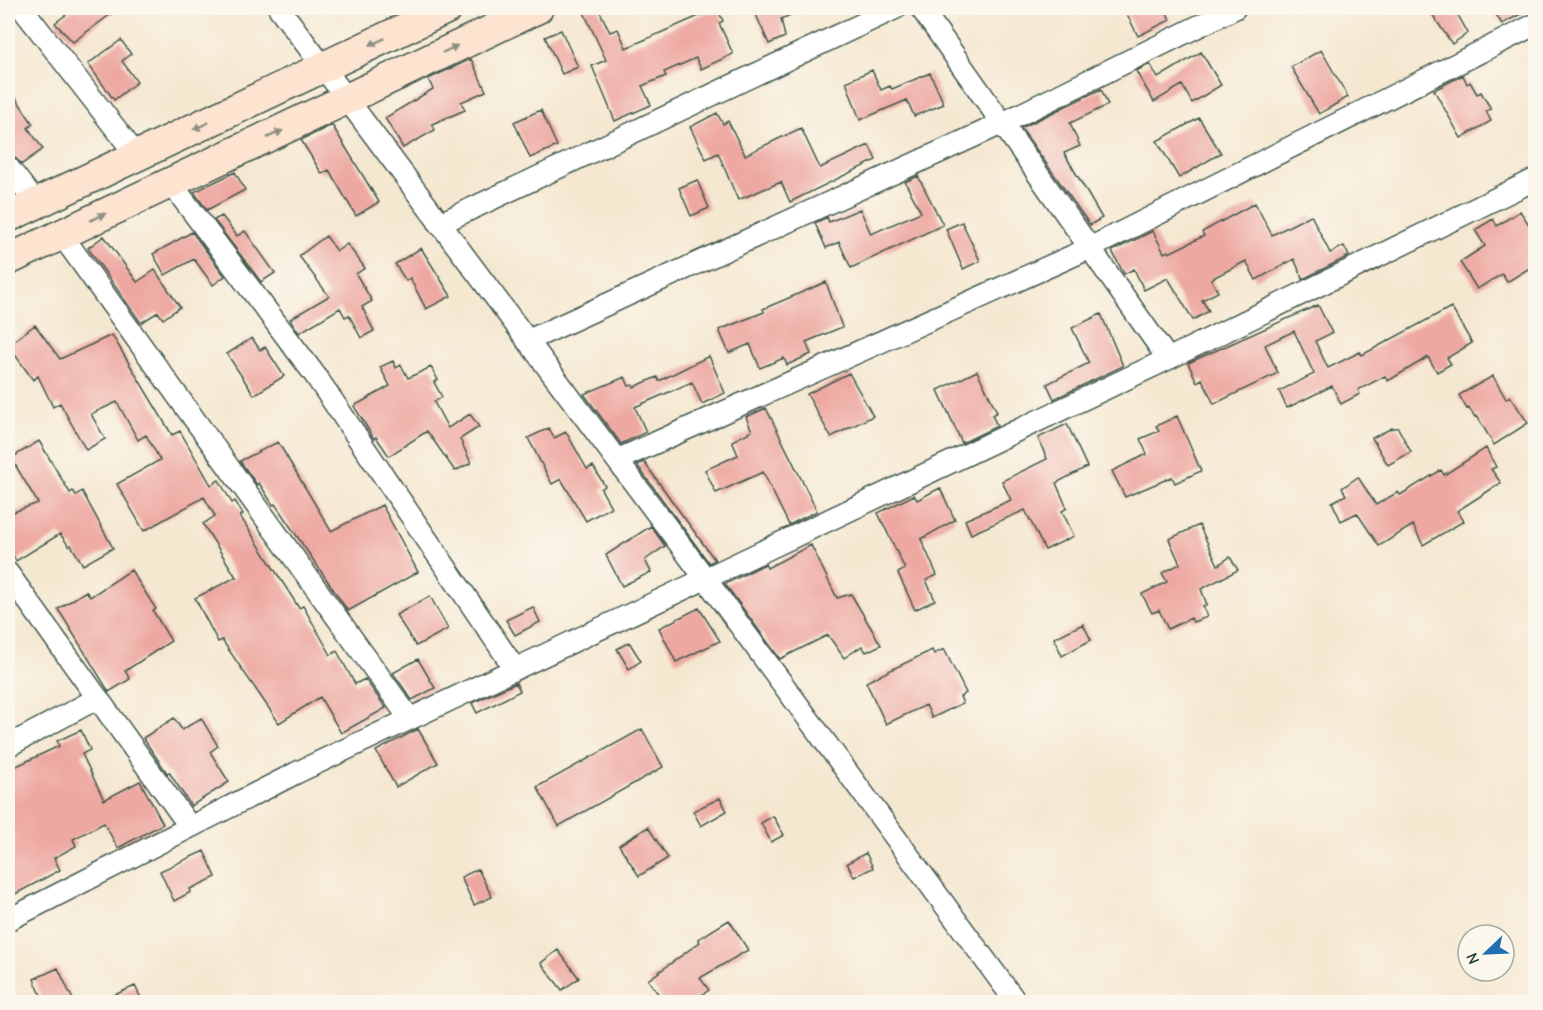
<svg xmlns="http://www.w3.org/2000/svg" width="1543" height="1010" font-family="'Comic Neue',sans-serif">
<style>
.building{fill:#eda8a1}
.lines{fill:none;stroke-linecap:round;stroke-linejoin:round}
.minor-casing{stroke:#3f574c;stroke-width:24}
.secondary-casing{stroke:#3f574c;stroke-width:33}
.minor{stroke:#fff;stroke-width:21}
.secondary{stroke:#fde4d1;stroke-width:30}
.oneway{fill:#8e9082}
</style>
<rect width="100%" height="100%" fill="#fbf7ec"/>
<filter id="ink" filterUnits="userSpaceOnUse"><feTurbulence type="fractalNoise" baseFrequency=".0167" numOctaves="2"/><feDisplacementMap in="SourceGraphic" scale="12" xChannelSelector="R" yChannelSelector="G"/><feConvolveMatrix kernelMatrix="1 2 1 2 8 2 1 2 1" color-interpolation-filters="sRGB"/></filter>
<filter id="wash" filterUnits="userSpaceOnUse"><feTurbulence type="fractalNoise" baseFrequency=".008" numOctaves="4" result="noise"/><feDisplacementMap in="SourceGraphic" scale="24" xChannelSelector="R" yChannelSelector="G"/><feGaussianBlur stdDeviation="1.35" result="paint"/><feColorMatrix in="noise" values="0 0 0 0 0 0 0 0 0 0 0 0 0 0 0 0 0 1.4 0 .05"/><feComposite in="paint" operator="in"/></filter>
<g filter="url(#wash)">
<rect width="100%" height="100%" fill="#f5e8d1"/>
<g id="blocks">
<path class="building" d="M 75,8 L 119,8 L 73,42 L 55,23 Z
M 582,8 L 598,8 L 610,32 L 618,29 L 626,48 L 717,8 L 723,21 L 719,23 L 733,54 L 701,69 L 696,58 L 664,72 L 666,76 L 642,86 L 651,105 L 615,121 L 592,66 L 606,60 Z
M 753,8 L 808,8 L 781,19 L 785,37 L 769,44 Z
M 1124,8 L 1165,8 L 1170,20 L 1138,36 Z
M 1428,8 L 1454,8 L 1468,33 L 1452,44 Z
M 1492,8 L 1532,8 L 1502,24 Z
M 561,30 L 578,67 L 562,74 L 545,37 Z
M 121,40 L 131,54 L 122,61 L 137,82 L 114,100 L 88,64 Z
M 1321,50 L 1348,97 L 1319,114 L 1291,67 Z
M 1201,52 L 1221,85 L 1192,103 L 1182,85 L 1154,102 L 1136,71 L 1150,64 L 1158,78 Z
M 471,59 L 486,91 L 461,102 L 465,110 L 432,124 L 435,130 L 403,148 L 385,118 L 433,89 L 428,79 Z
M 872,70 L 881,90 L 890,86 L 892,89 L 930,73 L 944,104 L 914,116 L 907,100 L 860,120 L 846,82 Z
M 1463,75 L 1467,84 L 1470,82 L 1477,94 L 1481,92 L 1491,109 L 1486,111 L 1491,121 L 1461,138 L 1434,90 Z
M 8,86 L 33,124 L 28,128 L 43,149 L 22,164 L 8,152 Z
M 1101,89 L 1108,105 L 1070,123 L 1080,146 L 1064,153 L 1102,218 L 1090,225 L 1021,128 Z
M 541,110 L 557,146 L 530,158 L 514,122 Z
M 717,113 L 723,124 L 728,121 L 745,155 L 801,128 L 820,168 L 869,145 L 876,160 L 790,202 L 781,182 L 738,200 L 718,153 L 706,159 L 690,127 Z
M 1199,118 L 1221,153 L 1179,178 L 1157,141 Z
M 332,125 L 379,202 L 356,216 L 329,170 L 322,174 L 301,140 Z
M 235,172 L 245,190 L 207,210 L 194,192 Z
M 918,176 L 943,225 L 851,268 L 839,242 L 826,248 L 815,223 L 827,217 L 829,222 L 860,209 L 871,234 L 921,212 L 905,182 Z
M 697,180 L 709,208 L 691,216 L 679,188 Z
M 1255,203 L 1272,235 L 1311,215 L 1330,253 L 1344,246 L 1349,256 L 1303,279 L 1294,259 L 1256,280 L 1246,261 L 1211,279 L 1218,292 L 1202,300 L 1209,311 L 1193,320 L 1168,278 L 1144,290 L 1134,269 L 1124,274 L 1112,251 L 1153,231 L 1164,253 L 1168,251 L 1169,253 L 1204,236 L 1202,232 Z
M 1520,211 L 1536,235 L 1536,264 L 1507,282 L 1502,274 L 1477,289 L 1460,262 L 1485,246 L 1475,230 L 1493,219 L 1497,226 Z
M 222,216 L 237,236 L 245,231 L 275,273 L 261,282 L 214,220 Z
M 962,222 L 980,261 L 963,269 L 946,229 Z
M 192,232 L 225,276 L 213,285 L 194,259 L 165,275 L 153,254 Z
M 104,236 L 137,282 L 155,270 L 180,307 L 163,319 L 158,312 L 141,323 L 88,248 Z
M 326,236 L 337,251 L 347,244 L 365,268 L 356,274 L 372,301 L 362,307 L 374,331 L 361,338 L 349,315 L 345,317 L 340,308 L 299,333 L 290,319 L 329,296 L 299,256 Z
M 421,248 L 451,296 L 426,309 L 410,278 L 406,281 L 395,264 Z
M 826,282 L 842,327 L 806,342 L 811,354 L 787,365 L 784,358 L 760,368 L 750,344 L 729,353 L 719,330 L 764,312 L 763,309 Z
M 1318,305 L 1332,333 L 1315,341 L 1328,368 L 1360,352 L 1362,355 L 1451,307 L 1472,343 L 1447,358 L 1451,364 L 1437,372 L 1428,357 L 1388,381 L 1385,376 L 1358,390 L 1360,394 L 1341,404 L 1332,386 L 1287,408 L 1279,391 L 1314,374 L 1294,331 L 1265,345 L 1278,373 L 1214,404 L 1202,379 L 1197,382 L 1188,363 Z
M 1101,314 L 1123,366 L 1054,399 L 1047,384 L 1089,363 L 1072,328 Z
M 35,325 L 60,359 L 112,335 L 172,435 L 180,431 L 211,485 L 219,480 L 232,503 L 235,501 L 243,514 L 240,516 L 299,608 L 303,606 L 331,655 L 337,651 L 355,684 L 365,679 L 386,708 L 341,733 L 320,697 L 279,723 L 222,640 L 218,642 L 195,598 L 236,577 L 203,524 L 215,516 L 204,497 L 144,531 L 117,484 L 160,460 L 146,435 L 138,440 L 117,402 L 91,414 L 105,439 L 86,450 L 60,403 L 53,407 L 38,376 L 33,380 L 8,345 Z
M 252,338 L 260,350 L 265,347 L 284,376 L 254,395 L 227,354 Z
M 709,356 L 725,393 L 702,404 L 692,382 L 635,407 L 646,432 L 621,444 L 584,394 L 625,377 L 629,386 L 633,385 L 634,387 L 657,377 L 659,381 Z
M 393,361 L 396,368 L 401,365 L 408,378 L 431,367 L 438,380 L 434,382 L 442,397 L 434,402 L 448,428 L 470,414 L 479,427 L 460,439 L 471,463 L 455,471 L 427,431 L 389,456 L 376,437 L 374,439 L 354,406 L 390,386 L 380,367 Z
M 977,371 L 997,412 L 992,415 L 997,426 L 962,443 L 938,390 Z
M 849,373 L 873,416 L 831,437 L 807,394 Z
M 1493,376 L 1506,399 L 1510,396 L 1528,423 L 1494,445 L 1477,416 L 1475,417 L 1469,408 L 1467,409 L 1459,395 Z
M 766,408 L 817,511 L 789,525 L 763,472 L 716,493 L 705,470 L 738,455 L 732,441 L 752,431 L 746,417 Z
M 1177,416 L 1201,471 L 1175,483 L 1172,477 L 1125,497 L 1112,471 L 1147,454 L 1140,439 L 1159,431 L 1156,426 Z
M 1067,424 L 1087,467 L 1056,483 L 1067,508 L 1062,511 L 1074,536 L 1045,550 L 1025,510 L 971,534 L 965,520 L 1011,500 L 1002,481 L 1047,459 L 1038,438 Z
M 549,428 L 554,438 L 566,432 L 587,469 L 593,466 L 605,486 L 601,489 L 611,507 L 586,521 L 561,479 L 552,484 L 528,438 Z
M 1392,428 L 1398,428 L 1411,452 L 1388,465 L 1372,438 Z
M 39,441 L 70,493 L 73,491 L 76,495 L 82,491 L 113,548 L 83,565 L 71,545 L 69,546 L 60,534 L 16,561 L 8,546 L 8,514 L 38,503 L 11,458 Z
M 278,442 L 331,531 L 382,505 L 418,572 L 348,611 L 275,504 L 273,505 L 259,483 L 257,485 L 240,461 Z
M 1486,448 L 1496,467 L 1491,469 L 1501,483 L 1457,511 L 1464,521 L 1423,545 L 1413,525 L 1379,546 L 1357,513 L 1341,521 L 1332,502 L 1346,495 L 1342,488 L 1358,477 L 1376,505 L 1398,492 L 1400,495 L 1441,470 L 1444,475 Z
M 644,462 L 680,512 L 715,560 L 709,563 L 637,465 Z
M 940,488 L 955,520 L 921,539 L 937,575 L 926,580 L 935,600 L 915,610 L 898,573 L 905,569 L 878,513 L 914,495 L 917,500 Z
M 1199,525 L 1218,565 L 1230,557 L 1238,570 L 1201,589 L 1207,605 L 1203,606 L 1207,617 L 1193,622 L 1191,618 L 1168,629 L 1159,610 L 1152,613 L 1142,594 L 1167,582 L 1162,573 L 1180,564 L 1169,539 Z
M 651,526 L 665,546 L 645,560 L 651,572 L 622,586 L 606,555 Z
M 811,545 L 837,598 L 851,594 L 881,645 L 866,652 L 862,646 L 844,658 L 828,635 L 780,659 L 725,584 L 765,564 L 767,568 Z
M 131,570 L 156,609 L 153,611 L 171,641 L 125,671 L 130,679 L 109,692 L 58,609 L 86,591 L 90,597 Z
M 430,596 L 448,629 L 416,646 L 396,615 Z
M 533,607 L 540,622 L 515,635 L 506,620 Z
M 699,608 L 720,641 L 676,662 L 659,628 Z
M 1083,624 L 1091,640 L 1062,656 L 1054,638 Z
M 629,642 L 641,661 L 629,669 L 617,649 Z
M 944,649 L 966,693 L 960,697 L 963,703 L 932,718 L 926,705 L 886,724 L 866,682 L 932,650 L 934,654 Z
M 418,659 L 435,688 L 412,700 L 393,673 Z
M 516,683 L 520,691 L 477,713 L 472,703 Z
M 174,718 L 182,730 L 201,718 L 218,746 L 210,752 L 229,782 L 191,806 L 169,772 L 167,773 L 143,738 Z
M 418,729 L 438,763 L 396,787 L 376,751 Z
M 642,729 L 663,767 L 559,826 L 537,787 Z
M 81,730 L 90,750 L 82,754 L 104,800 L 140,781 L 163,824 L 118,848 L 104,823 L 73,839 L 76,846 L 54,858 L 60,870 L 8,898 L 8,770 L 59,746 L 57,741 Z
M 720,798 L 727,811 L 701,826 L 693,811 Z
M 773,816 L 784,835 L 771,842 L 761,823 Z
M 648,827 L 668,858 L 639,876 L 619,845 Z
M 204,851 L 216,877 L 190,889 L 191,892 L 174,901 L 160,871 Z
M 866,853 L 873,868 L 854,877 L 847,863 Z
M 478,869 L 492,897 L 474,905 L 461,877 Z
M 729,920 L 748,950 L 700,978 L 709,990 L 691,1002 L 664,1002 L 648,980 L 700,942 L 698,939 Z
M 558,950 L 579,978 L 562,990 L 541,963 Z
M 58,968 L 74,1002 L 44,1002 L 34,979 Z
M 135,986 L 143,1002 L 98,1002 Z"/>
</g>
</g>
<g filter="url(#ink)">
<use href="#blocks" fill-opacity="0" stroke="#3f574c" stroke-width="1.5"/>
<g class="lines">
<defs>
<path id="minor" d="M 22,8 L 137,156
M 279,8 L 705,578 L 1016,1002
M 921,8 L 1168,359
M 8,167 L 36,203
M 171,183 L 315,375 L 515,669
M 439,224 L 896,8
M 61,234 L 410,719
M 527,341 L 1003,123 L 1235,8
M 617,460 L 1090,248 L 1536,24
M 8,573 L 190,827
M 8,746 L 98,698
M 8,920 L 296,773 L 1168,359 L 1536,179"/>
<path id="secondary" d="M 8,217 L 448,8
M 8,260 L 538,8"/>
</defs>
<use href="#minor" class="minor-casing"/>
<use href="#secondary" class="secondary-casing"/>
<use href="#minor" class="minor"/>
<use href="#secondary" class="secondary"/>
</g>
<defs><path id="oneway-solid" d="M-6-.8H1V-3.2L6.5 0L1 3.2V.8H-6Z" transform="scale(1.5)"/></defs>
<g class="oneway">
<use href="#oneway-solid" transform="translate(377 42) rotate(154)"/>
<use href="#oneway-solid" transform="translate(450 49) rotate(-26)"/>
<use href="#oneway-solid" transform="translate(201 126) rotate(155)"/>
<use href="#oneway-solid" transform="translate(275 134) rotate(-25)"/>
<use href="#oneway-solid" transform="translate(98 217) rotate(-25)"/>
</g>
</g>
<rect width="1543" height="1010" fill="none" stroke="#fbf7ec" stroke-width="30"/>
<g transform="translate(1486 953) rotate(247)"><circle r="28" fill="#fbf7ec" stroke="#a3ada2" stroke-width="1.5"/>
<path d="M0-4.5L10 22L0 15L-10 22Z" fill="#1f6fb2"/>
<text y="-9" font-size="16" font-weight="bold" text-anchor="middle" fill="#1f3d34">N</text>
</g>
</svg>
